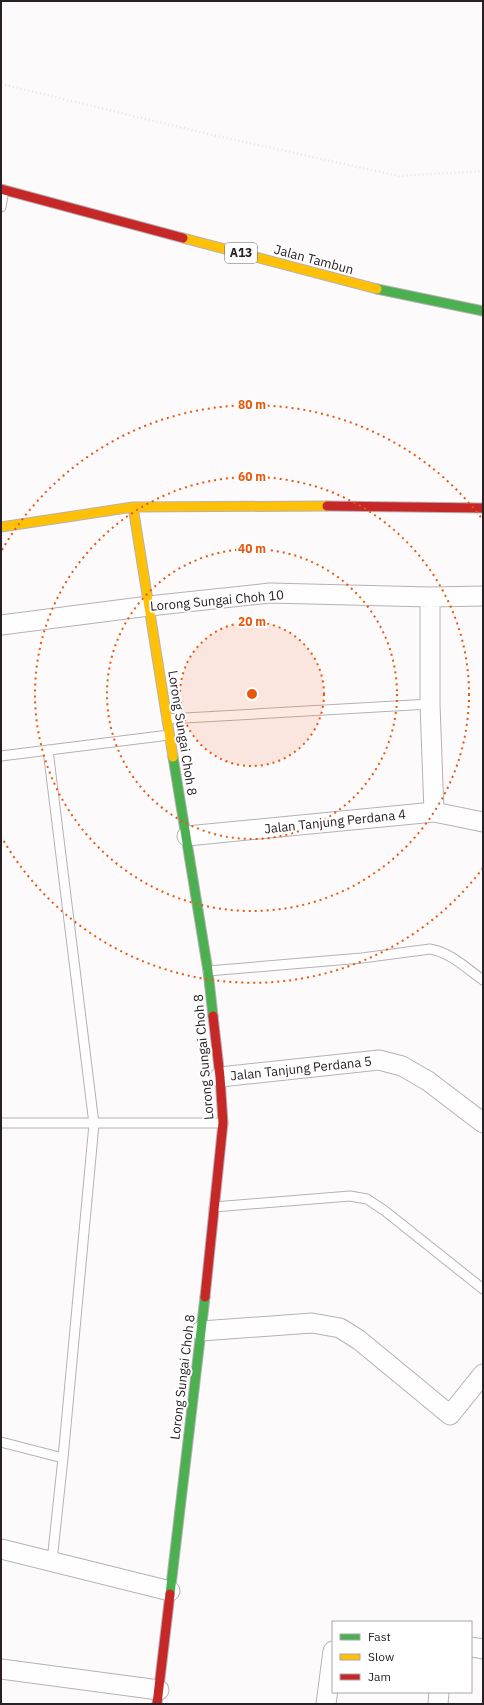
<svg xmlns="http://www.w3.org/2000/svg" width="484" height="1705" font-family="'IBM Plex Sans',sans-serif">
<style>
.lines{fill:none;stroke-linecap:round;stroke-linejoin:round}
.lane-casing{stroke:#b6b1b4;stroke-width:11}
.street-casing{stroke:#b6b1b4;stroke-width:21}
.fast-casing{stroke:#b6b1b4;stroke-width:11}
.slow-casing{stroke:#b6b1b4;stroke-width:11}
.jam-casing{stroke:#b6b1b4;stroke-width:11}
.path{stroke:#e5e4e5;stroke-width:2.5;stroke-dasharray:1 3;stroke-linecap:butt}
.lane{stroke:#fffeff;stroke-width:9}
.street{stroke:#fffeff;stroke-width:19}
.fast{stroke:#4caf50;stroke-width:9}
.slow{stroke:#ffc107;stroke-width:9}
.jam{stroke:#c62828;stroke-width:9}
.ring{fill:none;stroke:#e8590c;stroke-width:2;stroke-dasharray:2 4}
.labels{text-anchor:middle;stroke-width:4;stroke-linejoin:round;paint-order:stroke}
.shield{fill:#fff;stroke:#686367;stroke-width:1}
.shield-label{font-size:12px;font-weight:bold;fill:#282026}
.street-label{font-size:13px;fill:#282026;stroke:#fff}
.centre{fill:#e8590c;stroke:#fff;stroke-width:2}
.ring-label{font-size:12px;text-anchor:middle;font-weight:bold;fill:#e8590c;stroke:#fff;stroke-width:4;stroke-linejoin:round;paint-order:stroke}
</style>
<rect width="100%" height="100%" fill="#fdfafc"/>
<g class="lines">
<defs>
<path id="lane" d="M 1,207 L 4,190
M 167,719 L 430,704
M 48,750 L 94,1124 L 63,1458 L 52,1561
M 1,756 L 169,735
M 208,971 L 362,958 L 430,949 C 450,952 467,969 483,980
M 1,1123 L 223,1123
M 214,1207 L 350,1196 L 367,1199 L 385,1211 L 483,1289
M 1,1442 L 63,1458"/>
<path id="street" d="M 430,597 L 430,704 L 434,812
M 1,625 L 149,606 L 270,593 L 430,597 L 483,596
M 187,836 L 434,812 L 483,822
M 220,1077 L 379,1060 L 402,1066 L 428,1081 L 483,1123
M 201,1331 L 312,1323 L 340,1328 L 359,1340 L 450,1415 L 483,1374
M 1,1549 L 170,1591
M 471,1647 L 483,1649
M 1,1669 L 159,1690
M 326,1704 L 333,1651
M 438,1704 L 439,1692"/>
<path id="fast" d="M 377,289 L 483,311
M 173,757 L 208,971 L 213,1016
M 170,1594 L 205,1297"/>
<path id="slow" d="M 183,238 L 377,289
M 133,507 L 173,757
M 1,527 L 133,507 L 327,506"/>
<path id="jam" d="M 1,189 L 183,238
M 327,506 L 483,508
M 205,1297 L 223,1123 L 220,1077 L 213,1016
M 157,1704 L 170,1594"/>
</defs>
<use href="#lane" class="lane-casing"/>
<use href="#street" class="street-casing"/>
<use href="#fast" class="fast-casing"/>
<use href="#slow" class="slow-casing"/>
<use href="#jam" class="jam-casing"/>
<path class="path" d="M 1,84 L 208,134 L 399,176 L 483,171"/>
<use href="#lane" class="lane"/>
<use href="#street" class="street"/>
<use href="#fast" class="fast"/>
<use href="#slow" class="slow"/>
<use href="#jam" class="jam"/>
</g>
<circle cx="252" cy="694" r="72" fill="#e8590c" fill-opacity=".12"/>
<g class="ring">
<circle cx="252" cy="694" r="72"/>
<circle cx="252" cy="694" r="145"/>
<circle cx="252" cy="694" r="217"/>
<path d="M483 868A289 289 0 0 1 2 838M2 550A289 289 0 0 1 483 520"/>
</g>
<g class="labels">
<rect class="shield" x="225" y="243" width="32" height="20" rx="3"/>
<g class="shield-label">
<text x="241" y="257">A13</text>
</g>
<g class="street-label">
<text transform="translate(314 259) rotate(15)" y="5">Jalan Tambun</text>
<text transform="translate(217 600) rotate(-5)" y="5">Lorong Sungai Choh 10</text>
<text transform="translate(183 733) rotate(81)" y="5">Lorong Sungai Choh 8</text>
<text transform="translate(335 821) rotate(-6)" y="5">Jalan Tanjung Perdana 4</text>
<text transform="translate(203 1057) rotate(-95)" y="5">Lorong Sungai Choh 8</text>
<text transform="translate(301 1068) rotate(-6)" y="5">Jalan Tanjung Perdana 5</text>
<text transform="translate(182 1377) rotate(-83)" y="5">Lorong Sungai Choh 8</text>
</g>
</g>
<circle cx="252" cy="694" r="6" class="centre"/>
<g class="ring-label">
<text x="252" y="409">80 m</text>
<text x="252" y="481">60 m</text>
<text x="252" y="553">40 m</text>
<text x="252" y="626">20 m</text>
</g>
<rect width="484" height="1705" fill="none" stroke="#282026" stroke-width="4"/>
<rect x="332" y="1621" width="140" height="72" fill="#ffffff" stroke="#a9a6a8"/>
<rect x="340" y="1634" width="20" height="6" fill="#4caf50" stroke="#a9a6a8"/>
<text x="368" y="1641" font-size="12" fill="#282026">Fast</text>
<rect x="340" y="1654" width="20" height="6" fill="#ffc107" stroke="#a9a6a8"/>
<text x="368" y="1661" font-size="12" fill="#282026">Slow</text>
<rect x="340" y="1674" width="20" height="6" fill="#c62828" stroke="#a9a6a8"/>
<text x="368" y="1681" font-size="12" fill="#282026">Jam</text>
</svg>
